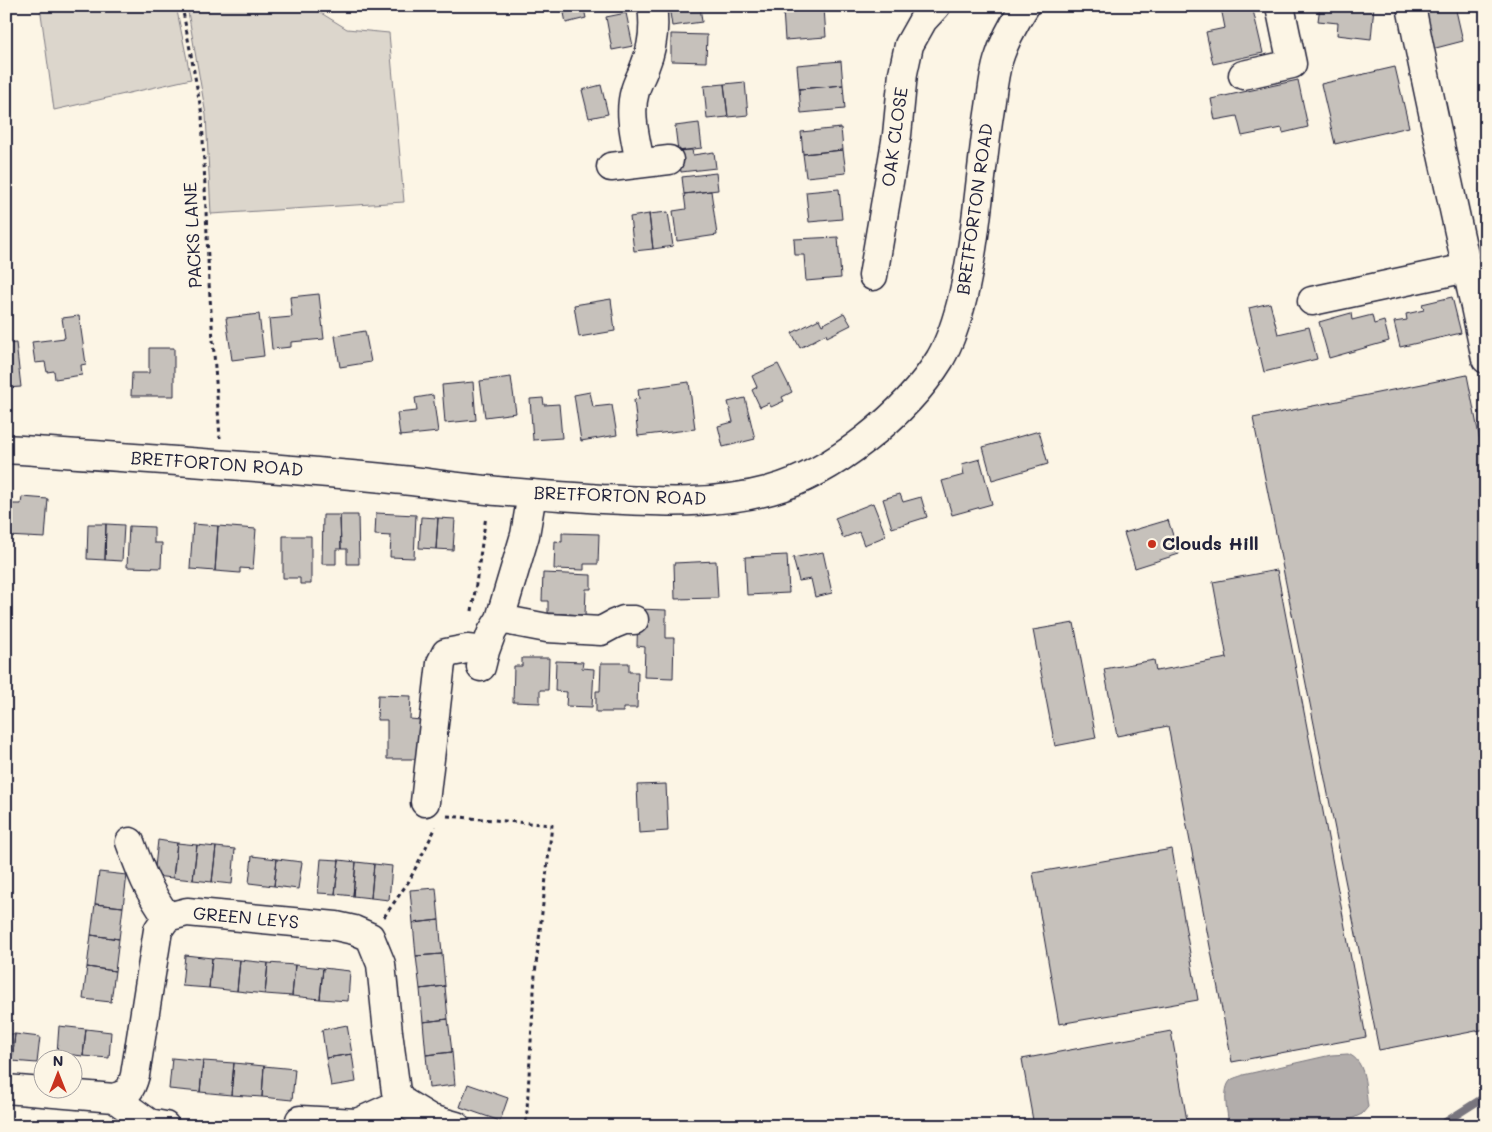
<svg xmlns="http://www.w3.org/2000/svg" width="1492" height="1132" font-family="Mali,sans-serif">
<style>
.green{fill:#dcd6cc;stroke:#7f7c84}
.water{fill:#b2adab;stroke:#78757e}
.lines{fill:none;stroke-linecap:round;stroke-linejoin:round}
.stream{stroke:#78757e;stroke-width:8}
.building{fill:#c6c1bb;stroke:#22223b}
.minor-casing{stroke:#22223b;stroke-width:31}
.major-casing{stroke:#22223b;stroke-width:31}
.path{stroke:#22223b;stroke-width:3;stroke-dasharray:4 4;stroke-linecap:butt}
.minor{stroke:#fcf5e5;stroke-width:28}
.major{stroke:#fcf5e5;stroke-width:28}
.poi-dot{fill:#c8321e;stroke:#fcf5e5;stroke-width:2}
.labels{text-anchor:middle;stroke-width:5;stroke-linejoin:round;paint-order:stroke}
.street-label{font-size:18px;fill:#22223b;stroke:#fcf5e5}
.poi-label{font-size:18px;font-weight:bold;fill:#22223b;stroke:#fcf5e5;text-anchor:start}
</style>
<rect width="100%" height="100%" fill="#fcf5e5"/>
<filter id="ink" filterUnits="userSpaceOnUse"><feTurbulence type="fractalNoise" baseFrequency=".02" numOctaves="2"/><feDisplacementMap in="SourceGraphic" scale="10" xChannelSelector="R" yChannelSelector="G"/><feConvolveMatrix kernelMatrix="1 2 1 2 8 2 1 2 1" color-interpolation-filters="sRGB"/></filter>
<g filter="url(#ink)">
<path class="green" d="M 40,6 L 176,6 L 191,79 L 54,110 Z
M 187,6 L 315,6 L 316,10 L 347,29 L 389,33 L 404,202 L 211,214 L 206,115 Z"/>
<path class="water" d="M 1348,1054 C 1367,1061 1365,1089 1368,1107 L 1362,1114 L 1349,1120 L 1325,1126 L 1229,1126 C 1228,1114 1221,1089 1231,1080 C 1233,1078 1239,1077 1243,1075 L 1331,1055 Z"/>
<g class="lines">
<path class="stream" d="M 1439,1126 L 1486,1096"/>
</g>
<path class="building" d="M 669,6 L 700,6 L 702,22 L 672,26 Z
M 1229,6 L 1252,6 L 1263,53 L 1213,64 L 1206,32 L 1225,28 L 1221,8 Z
M 1320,6 L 1374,6 L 1371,39 L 1337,35 L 1338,23 L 1318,21 Z
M 1422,6 L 1455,6 L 1463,41 L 1432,49 Z
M 824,8 L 826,37 L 785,40 L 783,10 Z
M 584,9 L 586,18 L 566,23 L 564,13 Z
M 626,13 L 633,46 L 612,50 L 606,17 Z
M 671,34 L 707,35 L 706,62 L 671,61 Z
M 841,61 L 843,85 L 799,89 L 797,65 Z
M 1395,67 L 1409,127 L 1335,144 L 1321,84 Z
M 1298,80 L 1308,127 L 1283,133 L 1282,128 L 1242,136 L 1237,116 L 1215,120 L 1211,99 Z
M 745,82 L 748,115 L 728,117 L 724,84 Z
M 724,84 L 728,117 L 707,119 L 704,86 Z
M 601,85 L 608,114 L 589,118 L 582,90 Z
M 843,85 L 845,109 L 801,113 L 799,89 Z
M 699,123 L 702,148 L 678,151 L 675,126 Z
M 841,128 L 843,150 L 803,154 L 801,132 Z
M 692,150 L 693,155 L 714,152 L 716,168 L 681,172 L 678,151 Z
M 843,150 L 846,173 L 806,177 L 803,154 Z
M 716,173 L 718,190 L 684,194 L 682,177 Z
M 839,189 L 842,219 L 809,222 L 806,192 Z
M 711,191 L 717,235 L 677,241 L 673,211 L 686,209 L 684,194 Z
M 668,212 L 673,246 L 653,249 L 649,214 Z
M 649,214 L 653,249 L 634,251 L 630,217 Z
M 838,237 L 841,278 L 806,281 L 804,255 L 795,255 L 794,239 Z
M 319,294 L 324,339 L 291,342 L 291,347 L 272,349 L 269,319 L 292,317 L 290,297 Z
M 1452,297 L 1461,333 L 1400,347 L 1394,322 L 1407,320 L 1406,314 L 1424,310 L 1422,304 Z
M 611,299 L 615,331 L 579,337 L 574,305 Z
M 1270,303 L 1278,334 L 1309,327 L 1317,359 L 1264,372 L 1249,308 Z
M 844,313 L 851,325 L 827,337 L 826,334 L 800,348 L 792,333 L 819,319 L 822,325 Z
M 1351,313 L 1352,320 L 1372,315 L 1374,324 L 1384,321 L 1389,341 L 1329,358 L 1319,322 Z
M 259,314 L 264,356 L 232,360 L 226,318 Z
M 79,316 L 86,364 L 81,365 L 82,375 L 55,379 L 54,371 L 47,372 L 45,362 L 35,363 L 32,342 L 65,338 L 62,318 Z
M 365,331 L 371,362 L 340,367 L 335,336 Z
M 16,343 L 21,387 L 6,388 L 6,344 Z
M 149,348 L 174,348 L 174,396 L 131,396 L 132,373 L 149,373 Z
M 778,364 L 792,392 L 782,397 L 784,401 L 771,407 L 769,403 L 760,407 L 752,390 L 757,387 L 752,376 Z
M 1467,375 L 1486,471 L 1486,1029 L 1379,1050 L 1253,418 Z
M 511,377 L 516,413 L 485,417 L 480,381 Z
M 473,382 L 476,420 L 445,423 L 442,385 Z
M 689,382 L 695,429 L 638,436 L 634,400 L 639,399 L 638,389 Z
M 590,392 L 593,407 L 612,405 L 617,435 L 581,441 L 574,395 Z
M 433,395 L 438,432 L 400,436 L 397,413 L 417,411 L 415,398 Z
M 543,398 L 544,405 L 559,404 L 562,438 L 533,440 L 530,399 Z
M 745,398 L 755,439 L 723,447 L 718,426 L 733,422 L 728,402 Z
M 1039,431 L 1048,464 L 992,480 L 983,447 Z
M 980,459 L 992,504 L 952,515 L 942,481 L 964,475 L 962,464 Z
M 900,494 L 903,502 L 921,497 L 927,517 L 892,528 L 883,499 Z
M 22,497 L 48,499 L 45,538 L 6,536 L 7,504 L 21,504 Z
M 873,503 L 886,536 L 864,545 L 859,532 L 843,538 L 835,518 Z
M 376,513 L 416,515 L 414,558 L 390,557 L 391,536 L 375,535 Z
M 323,515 L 340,515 L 341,549 L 336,549 L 336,564 L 322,564 Z
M 340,515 L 358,515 L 359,564 L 347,564 L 347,549 L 341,549 Z
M 421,517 L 438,518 L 436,549 L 419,548 Z
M 438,518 L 455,519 L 453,550 L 436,549 Z
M 1168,520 L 1179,554 L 1135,568 L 1124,533 Z
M 88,524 L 106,524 L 105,560 L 87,559 Z
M 106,524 L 124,525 L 122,561 L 105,560 Z
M 193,524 L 218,526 L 215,571 L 190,569 Z
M 129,526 L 154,527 L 154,543 L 162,543 L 161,568 L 127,567 Z
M 218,526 L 256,529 L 253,569 L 240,568 L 240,573 L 215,571 Z
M 562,533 L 599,534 L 598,564 L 584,564 L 584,570 L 554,569 L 555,541 L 562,542 Z
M 283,536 L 311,536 L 311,584 L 300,584 L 300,578 L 283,578 Z
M 823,552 L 832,593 L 815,597 L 811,579 L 799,581 L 793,558 Z
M 787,555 L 789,593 L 747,595 L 745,557 Z
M 716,561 L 718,598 L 675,599 L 674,563 Z
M 1277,570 L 1366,1037 L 1232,1062 L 1168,726 L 1117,736 L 1104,669 L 1154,660 L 1156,671 L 1227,658 L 1213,582 Z
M 543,573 L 591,575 L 591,589 L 586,589 L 585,615 L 548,613 L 548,601 L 542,601 Z
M 638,609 L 666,610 L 666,638 L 674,638 L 673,678 L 644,677 L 645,647 L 637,646 Z
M 1074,623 L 1096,738 L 1055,746 L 1033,630 Z
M 522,658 L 549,658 L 548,690 L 540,690 L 540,703 L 513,702 L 514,666 L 522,666 Z
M 556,661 L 583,662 L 582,668 L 594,669 L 592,707 L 566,706 L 567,692 L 555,691 Z
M 601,663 L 629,663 L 629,672 L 638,672 L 637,708 L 623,708 L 623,712 L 596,712 L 596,691 L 600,691 Z
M 378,695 L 411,696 L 410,719 L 421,720 L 420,759 L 387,759 L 387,720 L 377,720 Z
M 666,784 L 668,831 L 639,833 L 637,785 Z
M 158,840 L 177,843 L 173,878 L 154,876 Z
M 177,843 L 197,845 L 193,880 L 173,878 Z
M 197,845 L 216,847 L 212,882 L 193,880 Z
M 216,847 L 235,849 L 232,884 L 212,882 Z
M 1172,849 L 1198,1000 L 1059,1024 L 1033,873 Z
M 252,856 L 277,859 L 274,886 L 249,883 Z
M 277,859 L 302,862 L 298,889 L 274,886 Z
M 321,859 L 339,860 L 335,894 L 318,893 Z
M 339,860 L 356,862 L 353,896 L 335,894 Z
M 356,862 L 374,864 L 371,898 L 353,896 Z
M 374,864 L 392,866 L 389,900 L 371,898 Z
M 99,872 L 127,875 L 123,907 L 95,904 Z
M 436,888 L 439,920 L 413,923 L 410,890 Z
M 95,904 L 123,907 L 119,939 L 91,935 Z
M 439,920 L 442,954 L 416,956 L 413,923 Z
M 91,935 L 119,939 L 115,971 L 87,967 Z
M 442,954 L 445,986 L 420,989 L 416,956 Z
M 185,955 L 212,958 L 209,988 L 182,986 Z
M 212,958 L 240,960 L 237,991 L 209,988 Z
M 240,960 L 268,963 L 265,994 L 237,991 Z
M 268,963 L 295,965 L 292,996 L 265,994 Z
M 295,965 L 323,968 L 320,999 L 292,996 Z
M 87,967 L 115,971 L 111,1002 L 83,999 Z
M 323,968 L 350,971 L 348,1001 L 320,999 Z
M 445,986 L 448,1019 L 423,1022 L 420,989 Z
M 448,1019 L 452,1052 L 426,1055 L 423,1022 Z
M 347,1025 L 352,1054 L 326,1058 L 322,1030 Z
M 59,1026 L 86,1029 L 83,1056 L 57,1053 Z
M 86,1029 L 111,1032 L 109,1058 L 83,1056 Z
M 1171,1031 L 1188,1126 L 1034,1126 L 1022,1059 Z
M 6,1034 L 15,1034 L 12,1061 L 6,1061 Z
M 15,1034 L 40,1037 L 37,1063 L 12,1061 Z
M 452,1052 L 455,1085 L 429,1088 L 426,1055 Z
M 352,1054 L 356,1082 L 331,1086 L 326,1058 Z
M 172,1058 L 203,1061 L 200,1092 L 169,1089 Z
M 203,1061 L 234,1063 L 231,1095 L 200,1092 Z
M 234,1063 L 264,1066 L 262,1097 L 231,1095 Z
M 264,1066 L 295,1069 L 292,1100 L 262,1097 Z
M 468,1084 L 508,1098 L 500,1121 L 460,1107 Z
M 18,1119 L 41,1121 L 41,1126 L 17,1126 Z
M 41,1121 L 64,1123 L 64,1126 L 41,1126 Z"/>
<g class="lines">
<defs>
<path id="minor" d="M 1411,6 C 1434,124 1462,241 1486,359
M 1243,75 L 1292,64 L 1280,6
M 640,163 C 636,140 628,114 635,91 C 637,83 642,75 645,66 C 653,47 655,27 652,6
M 611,167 L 669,160
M 873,276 L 897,135 L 903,73 L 909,45 L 923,20 L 936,6
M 1312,301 L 1467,268
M 500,619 L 547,628 L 601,631 L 614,624 L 624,620 L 634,620
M 481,667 L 485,651 L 492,632 L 500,619 L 525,535 L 532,494
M 425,802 L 441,663 L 446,653 L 467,649 L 485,651
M 130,842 C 141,872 148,891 167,917
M 6,1089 L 114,1098 C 129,1093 131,1090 135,1075 L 158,930 L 167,917 L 187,912 L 336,926 L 354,930 L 370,937 L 381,964 L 388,1032 L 396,1092 L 403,1102 L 431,1119 L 456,1126
M 114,1098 L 149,1123 L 165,1126
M 299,1126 L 300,1120 L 357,1123 L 403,1102"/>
<path id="major" d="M 6,449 C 135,458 264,466 393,479 C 424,482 455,487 487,490 C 525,494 564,496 602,499 C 659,502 716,505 771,490 C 833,473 906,414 940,359 C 951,340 958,317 963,296 C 977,236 980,174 989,114 C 992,97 993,77 998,61 C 1004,41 1014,23 1025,6"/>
</defs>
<use href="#minor" class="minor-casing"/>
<use href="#major" class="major-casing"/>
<path class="path" d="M 182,6 L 202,115 L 209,283 L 220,438
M 472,611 L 486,516
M 447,816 L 552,825 L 535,974 L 526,1126
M 384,917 L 409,881 L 436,827"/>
<use href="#minor" class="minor"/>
<use href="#major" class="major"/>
</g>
</g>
<circle class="poi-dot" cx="1152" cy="544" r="5"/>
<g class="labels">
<g class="street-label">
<text transform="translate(895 137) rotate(-82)" y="6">OAK CLOSE</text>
<text transform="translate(975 209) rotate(-82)" y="6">BRETFORTON ROAD</text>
<text transform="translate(193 235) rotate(-93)" y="6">PACKS LANE</text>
<text transform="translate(217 464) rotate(4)" y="6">BRETFORTON ROAD</text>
<text transform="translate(620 496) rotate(2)" y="6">BRETFORTON ROAD</text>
<text transform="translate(246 918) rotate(5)" y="6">GREEN LEYS</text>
</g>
<g class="poi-label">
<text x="1162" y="550">Clouds Hill</text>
</g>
</g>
<rect width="1492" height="1132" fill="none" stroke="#fcf5e5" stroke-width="25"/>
<rect x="12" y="12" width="1467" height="1107" fill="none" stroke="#22223b" stroke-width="2" filter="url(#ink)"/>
<g transform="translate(58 1074)"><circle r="24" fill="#fcf5e5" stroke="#a5a1a1"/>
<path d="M0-4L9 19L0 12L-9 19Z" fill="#c8321e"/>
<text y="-8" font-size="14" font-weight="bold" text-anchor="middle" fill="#22223b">N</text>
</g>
</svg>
